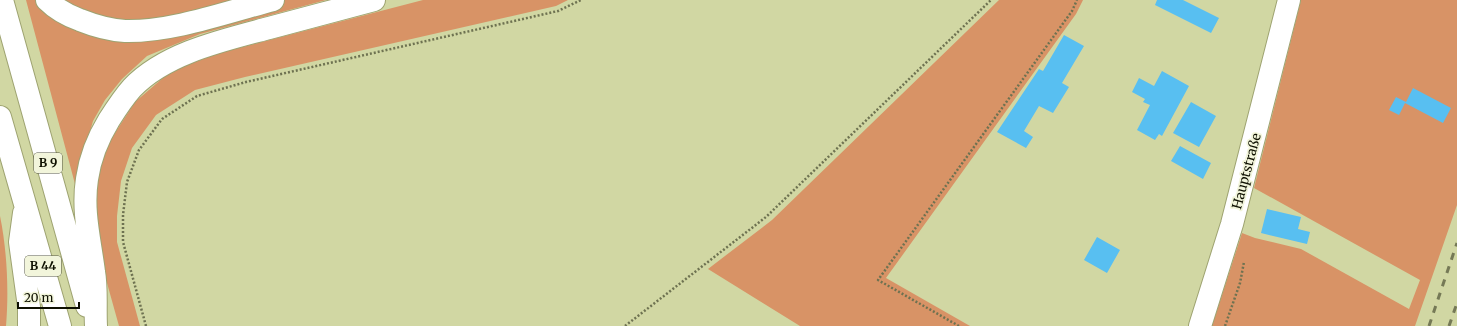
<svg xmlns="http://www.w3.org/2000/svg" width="1457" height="326" font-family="Merriweather,serif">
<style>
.green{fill:#d89366}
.building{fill:#58bff1}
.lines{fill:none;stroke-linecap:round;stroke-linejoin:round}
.minor-casing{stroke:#9ea371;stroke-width:24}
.major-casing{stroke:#9ea371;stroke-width:24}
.highway-casing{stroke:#9ea371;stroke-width:24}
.path{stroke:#6e7251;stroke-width:2.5;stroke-dasharray:2 2;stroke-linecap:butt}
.minor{stroke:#fff;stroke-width:22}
.major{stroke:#fff;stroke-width:22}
.highway{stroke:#fff;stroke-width:22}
.rail{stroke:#757956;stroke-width:3;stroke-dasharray:7 7;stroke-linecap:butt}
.labels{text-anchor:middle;stroke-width:3.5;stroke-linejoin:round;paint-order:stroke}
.shield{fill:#f2f5db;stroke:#525542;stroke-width:1}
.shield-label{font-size:12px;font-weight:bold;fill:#0e1001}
.street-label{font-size:13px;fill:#0e1001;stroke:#f2f5db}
</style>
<rect width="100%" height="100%" fill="#d1d7a3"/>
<path class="green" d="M 26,0 L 326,0 L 200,34 L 147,56 L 122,79 L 105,100 L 93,121 L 75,184 Z
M 423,0 L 568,0 L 556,6 L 245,77 L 195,90 L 156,115 L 132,148 L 121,181 L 117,216 L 117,242 L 140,326 L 119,326 L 100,258 L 96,199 L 99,170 L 111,139 L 135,102 L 171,71 L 219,53 Z
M 999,0 L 1083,0 L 1076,14 L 886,278 L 970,326 L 800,326 L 708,269 L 772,220 Z
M 1301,0 L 1457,0 L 1457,205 L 1415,326 L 1212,326 L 1242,233 L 1255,238 L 1301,249 L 1409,309 L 1420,280 L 1254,188 Z
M 0,216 C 7,250 9,291 6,326 L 0,326 Z"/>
<path class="building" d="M 1157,0 L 1183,0 L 1219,18 L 1211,33 L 1155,5 Z
M 1064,35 L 1084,46 L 1062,83 L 1069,87 L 1053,113 L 1039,106 L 1024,131 L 1033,137 L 1026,148 L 997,132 L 1039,69 L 1043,71 Z
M 1162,71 L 1189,86 L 1162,136 L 1159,134 L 1155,140 L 1137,130 L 1150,105 L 1143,102 L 1145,99 L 1132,92 L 1139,78 L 1154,86 Z
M 1413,88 L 1451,108 L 1443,123 L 1405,103 L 1399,115 L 1389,110 L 1396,97 L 1406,102 Z
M 1191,102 L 1216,116 L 1199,147 L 1173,133 Z
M 1180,146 L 1211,163 L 1203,179 L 1171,161 Z
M 1267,209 L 1301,217 L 1298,229 L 1310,232 L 1307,244 L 1261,233 Z
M 1097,237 L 1120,250 L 1107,273 L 1084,260 Z"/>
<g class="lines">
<defs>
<path id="minor" d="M 47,0 C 56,9 69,16 80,20 C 95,26 109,30 125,31 C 172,32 227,12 273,0"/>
<path id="major" d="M 1200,326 L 1232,224 L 1289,0"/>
<path id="highway" d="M 2,0 L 87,306
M 0,117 L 60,326
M 24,213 L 20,242 L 29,307 L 29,326
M 96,326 C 95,308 97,289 94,272 C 90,240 82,211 87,179 C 90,158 98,138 109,120 C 116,109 123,98 132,88 C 165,53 224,40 269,28 C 304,19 339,9 374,0"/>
</defs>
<use href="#minor" class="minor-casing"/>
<use href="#major" class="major-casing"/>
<use href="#highway" class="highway-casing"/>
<path class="path" d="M 146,326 L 123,242 L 123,215 L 127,182 L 139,150 L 162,119 L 197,96 L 246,82 L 558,11 L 581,0
M 625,326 L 766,217 L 991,0
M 959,326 L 878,280 L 1072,11 L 1077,0
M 1225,326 L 1240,283 L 1244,262"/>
<use href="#minor" class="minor"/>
<use href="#major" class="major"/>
<use href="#highway" class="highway"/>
<path class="rail" d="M 1429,326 L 1457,243
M 1449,326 L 1457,303"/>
</g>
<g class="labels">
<g class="shield">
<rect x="34" y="153" width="28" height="20" rx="3"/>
<rect x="25" y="256" width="36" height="20" rx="3"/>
</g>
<g class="shield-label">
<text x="48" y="167">B 9</text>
<text x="43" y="270">B 44</text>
</g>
<g class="street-label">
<text transform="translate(1246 171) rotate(-75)" y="5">Hauptstraße</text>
</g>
</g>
<path d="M18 302v6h61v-6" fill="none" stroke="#0e1001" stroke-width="2"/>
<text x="24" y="302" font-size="12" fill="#0e1001" stroke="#f2f5db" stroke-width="3" paint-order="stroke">20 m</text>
</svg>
